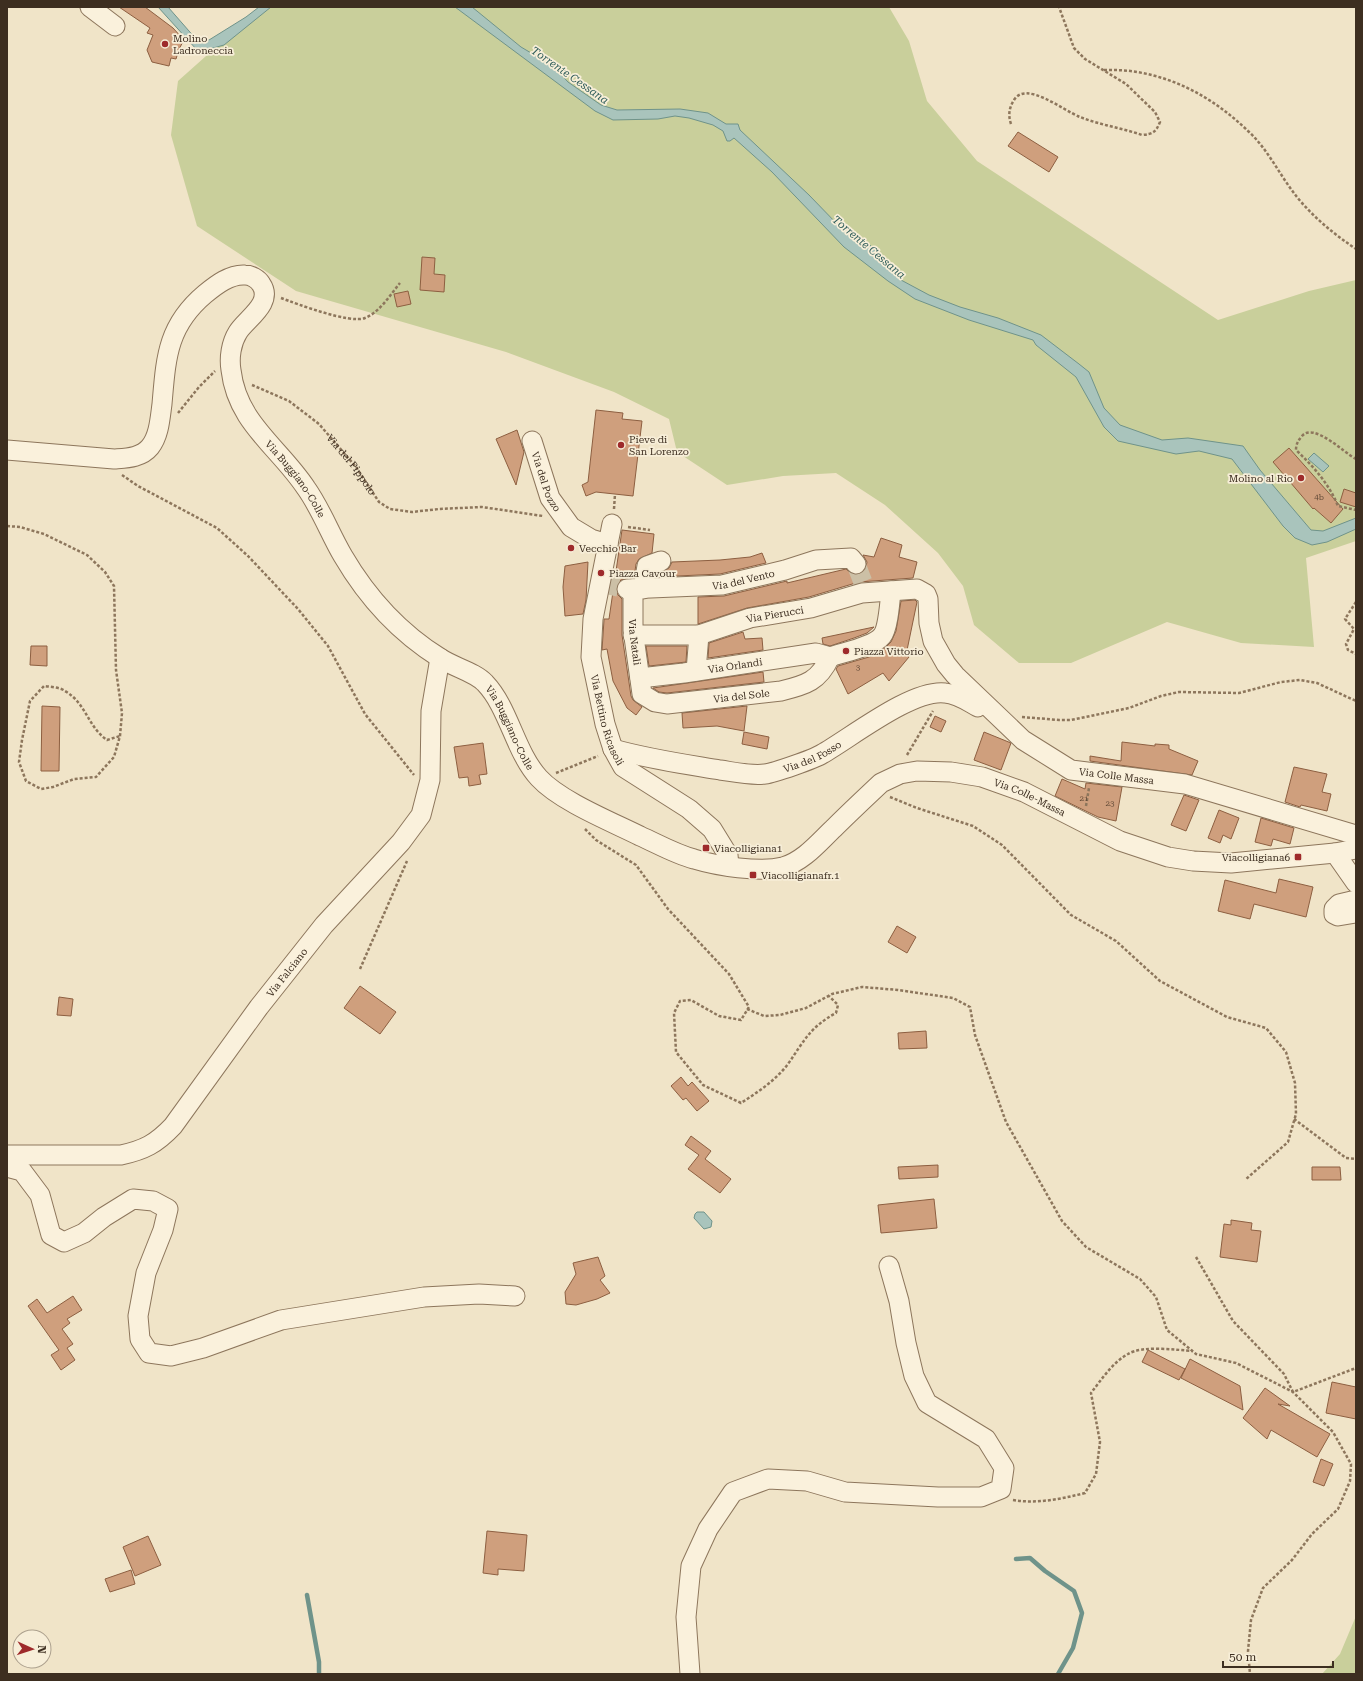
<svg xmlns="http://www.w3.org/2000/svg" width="1363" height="1681" font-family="'Roboto Serif',serif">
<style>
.green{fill:#c9cf9b}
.water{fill:#a9c4bc;stroke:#6f938a}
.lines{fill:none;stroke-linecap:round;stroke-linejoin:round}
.stream{stroke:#6f938a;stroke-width:4.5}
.building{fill:#cf9f7d;stroke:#8d5f41}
.minor-tunnel{stroke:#ccc0a6;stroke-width:19;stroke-dasharray:19 10;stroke-linecap:butt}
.minor-casing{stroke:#8d765c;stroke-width:21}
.path{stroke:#8d765c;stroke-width:2.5;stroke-dasharray:3 2;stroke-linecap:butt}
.minor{stroke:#faf1dc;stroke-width:19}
.poi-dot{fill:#9e2a2b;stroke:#f7eed8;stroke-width:1.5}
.labels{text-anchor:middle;stroke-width:3.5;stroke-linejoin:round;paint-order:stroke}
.number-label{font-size:8px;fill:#624a37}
.poi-label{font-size:10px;fill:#3d2e20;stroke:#f7eed8;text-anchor:start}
.street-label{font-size:10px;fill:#3d2e20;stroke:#f7eed8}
.water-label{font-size:11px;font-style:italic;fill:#2f5d5a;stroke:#f7eed8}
</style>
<rect width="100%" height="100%" fill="#f0e4c8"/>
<path class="green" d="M 261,7 L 889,7 L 909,41 L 927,101 L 977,161 L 1218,320 L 1309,291 L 1356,280 L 1356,541 L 1306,558 L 1314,647 L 1241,643 L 1167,622 L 1071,663 L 1019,663 L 974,625 L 963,586 L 938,553 L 885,505 L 836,473 L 783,476 L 727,485 L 677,452 L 669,419 L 614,392 L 506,352 L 296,291 L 197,226 L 171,135 L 178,81 Z
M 1356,1616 L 1356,1674 L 1322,1674 L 1340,1654 Z"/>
<path class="water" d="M 158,7 L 168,7 L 196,39 L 209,40 L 246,17 L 259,7 L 271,7 L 224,45 L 206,50 L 197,50 Z
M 455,7 L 472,7 L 521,47 L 553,66 L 568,82 L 601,105 L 617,110 L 680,109 L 708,113 L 726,124 L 738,124 L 740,130 L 809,195 L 840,227 L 871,246 L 901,280 L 929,295 L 960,307 L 998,318 L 1041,335 L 1079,364 L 1089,372 L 1104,408 L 1120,425 L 1162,440 L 1188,438 L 1243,446 L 1260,470 L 1311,530 L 1323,531 L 1356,518 L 1356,529 L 1327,542 L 1312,545 L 1295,538 L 1283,526 L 1232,459 L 1199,451 L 1176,454 L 1118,441 L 1104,427 L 1076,377 L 1036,345 L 1033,340 L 969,320 L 915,299 L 888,281 L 844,247 L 772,172 L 734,138 L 730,141 L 727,141 L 723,131 L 713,125 L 689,118 L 675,116 L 658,119 L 613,120 L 595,111 Z
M 1314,453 L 1329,466 L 1323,472 L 1308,459 Z
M 697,1212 L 704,1212 L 712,1221 L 711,1227 L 704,1229 L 694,1218 L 695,1214 Z"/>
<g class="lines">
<path class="stream" d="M 1016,1559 L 1030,1558 L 1045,1571 L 1074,1591 L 1082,1613 L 1073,1648 L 1058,1674
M 307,1595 L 319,1662 L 319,1674"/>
</g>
<path class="building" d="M 119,7 L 145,7 L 173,28 L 184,40 L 179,49 L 176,59 L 171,58 L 169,66 L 152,62 L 147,50 L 153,35 L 147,33 L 150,28 Z
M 1018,132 L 1058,157 L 1049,172 L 1008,146 Z
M 422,257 L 435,258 L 434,274 L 445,275 L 444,292 L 420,290 Z
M 408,291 L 411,304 L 397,307 L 394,294 Z
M 596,410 L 623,413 L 622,419 L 642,421 L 633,496 L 596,492 L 586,496 L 582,485 L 588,482 Z
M 517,430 L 524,452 L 516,485 L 496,439 Z
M 1289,448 L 1343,509 L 1331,523 L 1314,508 L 1313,509 L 1273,462 Z
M 1344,489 L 1356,493 L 1356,507 L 1340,502 Z
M 622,530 L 654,534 L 652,553 L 639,559 L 636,564 L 634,578 L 621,580 L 617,584 L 616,589 L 618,595 L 622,599 L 622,635 L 631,696 L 633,700 L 642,707 L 636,715 L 627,708 L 613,681 L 607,649 L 602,650 L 604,620 L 604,619 L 609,619 Z
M 881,538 L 902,545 L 899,557 L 917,562 L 913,578 L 859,582 L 809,597 L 747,608 L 698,624 L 698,597 L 724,596 L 787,581 L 787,583 L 846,569 L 852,574 L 858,575 L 863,572 L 866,567 L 867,562 L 863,555 L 874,557 Z
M 762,553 L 766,563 L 720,574 L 656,577 L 657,574 L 669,568 L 672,562 L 720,560 L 750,557 Z
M 588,562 L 586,600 L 583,614 L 565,616 L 563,587 L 565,566 Z
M 915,600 L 917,602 L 906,655 L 909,657 L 889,681 L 883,673 L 848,694 L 836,669 L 838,666 L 869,657 L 885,648 L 891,642 L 896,631 L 901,601 Z
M 874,627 L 867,633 L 854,638 L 830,646 L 823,644 L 822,638 Z
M 743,632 L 745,639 L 762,638 L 763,650 L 708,658 L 709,643 Z
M 31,646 L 47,646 L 47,666 L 30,665 Z
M 646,646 L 687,646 L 686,662 L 649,666 Z
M 763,672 L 764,682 L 667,693 L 659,692 L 653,688 Z
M 42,706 L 60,707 L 59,771 L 41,771 Z
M 747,706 L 744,731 L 717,726 L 683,728 L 682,713 Z
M 935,716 L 946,721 L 941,732 L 930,727 Z
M 744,732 L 769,737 L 767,749 L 742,744 Z
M 984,732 L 1011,743 L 1001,770 L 974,760 Z
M 1122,742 L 1155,746 L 1155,744 L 1169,745 L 1169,749 L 1198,761 L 1192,775 L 1090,761 L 1090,756 L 1121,761 Z
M 483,743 L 487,774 L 479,775 L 481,784 L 469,786 L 468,777 L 459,778 L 454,747 Z
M 1294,767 L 1327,774 L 1322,792 L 1331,794 L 1327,811 L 1301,805 L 1300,807 L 1285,802 Z
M 1062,779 L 1085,789 L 1086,783 L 1122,787 L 1116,821 L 1098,817 L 1055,796 Z
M 1184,795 L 1199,800 L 1186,831 L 1171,825 Z
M 1219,810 L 1239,818 L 1231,839 L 1223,835 L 1220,843 L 1208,838 Z
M 1261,818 L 1294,828 L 1290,844 L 1273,839 L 1271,846 L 1255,842 Z
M 1279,879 L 1313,887 L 1306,917 L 1254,904 L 1250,919 L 1218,911 L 1225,880 L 1276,893 Z
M 897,926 L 916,937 L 907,953 L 888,942 Z
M 360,986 L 396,1012 L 380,1034 L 344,1008 Z
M 59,997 L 73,999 L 71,1016 L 57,1015 Z
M 926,1031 L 927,1048 L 899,1049 L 898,1033 Z
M 681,1077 L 688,1086 L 692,1082 L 709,1101 L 697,1111 L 686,1098 L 683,1100 L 671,1086 Z
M 691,1136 L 711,1151 L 705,1159 L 731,1179 L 720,1193 L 688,1169 L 699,1155 L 685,1145 Z
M 938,1165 L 938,1177 L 899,1179 L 898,1167 Z
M 1312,1167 L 1340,1167 L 1341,1180 L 1312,1180 Z
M 934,1199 L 937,1228 L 881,1233 L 878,1205 Z
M 1231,1220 L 1252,1223 L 1251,1230 L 1261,1231 L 1257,1262 L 1220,1257 L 1224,1224 L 1231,1225 Z
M 598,1257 L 605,1276 L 600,1280 L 610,1293 L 597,1299 L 576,1305 L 566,1304 L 565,1292 L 576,1274 L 573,1263 Z
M 73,1296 L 82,1310 L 67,1319 L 70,1323 L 62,1329 L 73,1344 L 67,1348 L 75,1360 L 61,1370 L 51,1355 L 59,1350 L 28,1306 L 37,1299 L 47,1313 Z
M 1148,1350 L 1185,1369 L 1179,1380 L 1142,1362 Z
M 1190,1359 L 1240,1386 L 1243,1410 L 1181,1378 Z
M 1332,1382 L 1356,1387 L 1356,1419 L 1326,1413 Z
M 1265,1388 L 1290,1406 L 1278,1404 L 1330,1434 L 1317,1457 L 1271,1430 L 1267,1439 L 1243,1418 Z
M 1321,1459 L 1333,1464 L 1324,1486 L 1313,1482 Z
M 487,1531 L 527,1535 L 524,1571 L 498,1569 L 498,1575 L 483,1573 Z
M 148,1536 L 161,1565 L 135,1576 L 123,1547 Z
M 131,1570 L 135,1584 L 110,1592 L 105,1579 Z"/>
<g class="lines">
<path class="minor-tunnel" d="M 856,564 L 864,585
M 600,583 L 627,589"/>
<defs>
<g id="minor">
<path d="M 90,7 L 115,26"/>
<path id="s2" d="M 532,441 L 550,498 L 571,527 L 591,539 L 608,544"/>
<path id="s3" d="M 7,450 L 114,459 C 126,458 141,458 150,447 C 159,436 160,419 162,404 C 166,358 167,326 205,294 C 216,285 230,274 245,275 C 251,275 258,279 261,284 C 274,303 246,319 238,332 C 231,343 229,358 231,370 C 237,423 279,447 306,488 C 321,509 330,534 343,556 C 367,597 400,633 440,658 C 453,667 475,672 485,683 C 509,708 515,752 539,778 C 560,801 612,822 640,836 C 658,844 675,854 694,859 C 717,866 760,873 783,867 C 804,861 819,842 834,828 C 849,813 865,798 881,783 L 900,774 L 917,771 L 951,772 L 982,777 L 1024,792 L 1120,841 L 1168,857 L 1193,861 L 1231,863 L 1335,853 L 1356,849"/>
<path id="s4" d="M 612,524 L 593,619 L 591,657 L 605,724 L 613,749 L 623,767 L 689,809 L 712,829 L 728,855 L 729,866"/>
<path id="s5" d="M 627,589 L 722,585 L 785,570 L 816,560 L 851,558 L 856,564"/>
<path id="s6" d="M 633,589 L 633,630 L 642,694 L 655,702 L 667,704 L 781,691 C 806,685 819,681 830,657"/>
<path d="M 643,589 L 647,566 L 661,561"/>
<path id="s7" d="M 633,635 L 699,635 L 750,618 L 811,608 L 862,593 L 917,589 L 926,594 L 928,599 L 929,623 L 933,641 L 946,664 L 955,675 L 1023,740 L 1071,770 L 1185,784 L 1356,835"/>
<path d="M 830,657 C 844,652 873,647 882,636 C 888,629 890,601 891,591"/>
<path d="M 696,671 L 699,635"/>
<path id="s8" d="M 640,678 L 684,673 L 816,653 L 830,657"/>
<path id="s9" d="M 613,749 C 648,759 684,764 720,770 C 734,772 751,776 765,774 C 774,773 814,759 822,754 C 852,737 912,689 945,693 C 958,694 967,701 978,707"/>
<path d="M 1335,853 L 1356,883"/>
<path d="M 1356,900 L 1339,904 L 1334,909 L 1334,914 L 1338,916 L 1356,913"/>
<path id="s10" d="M 7,1155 L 121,1155 C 144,1150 156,1144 173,1126 L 259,1007 L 324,925 L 401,842 L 421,815 L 430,780 L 431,711 L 440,658"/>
<path d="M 7,1167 L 22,1171 L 40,1195 L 51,1235 L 64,1242 L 84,1233 L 104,1217 L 133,1199 L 153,1201 L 168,1209 L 163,1230 L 146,1273 L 138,1316 L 140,1339 L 149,1353 L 171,1356 L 203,1348 L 281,1320 L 424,1297 L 479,1294 L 515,1296"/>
<path d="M 690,1674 L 686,1617 L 691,1566 L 708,1529 L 733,1492 L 768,1479 L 807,1481 L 845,1492 L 938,1497 L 981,1497 L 1001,1489 L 1004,1468 L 986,1439 L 927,1403 L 914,1376 L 906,1343 L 899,1301 L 889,1266"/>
</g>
</defs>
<use href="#minor" class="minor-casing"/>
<g class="path">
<path d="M 1104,70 C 1115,70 1126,70 1137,72 C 1180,79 1217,101 1248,131 C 1268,149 1280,176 1297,197 C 1314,218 1334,234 1356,249"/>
<path d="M 1011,124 C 1008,115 1009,108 1014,100 C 1026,80 1064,111 1080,117 C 1100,125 1122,128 1142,135 C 1153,134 1156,132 1160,122 L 1155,112 L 1126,84 L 1085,59 L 1074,48 L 1059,7"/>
<path d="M 281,298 C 297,304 350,324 365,318 C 380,312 390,295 400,283"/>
<path id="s1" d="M 252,385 L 289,401 L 319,424 L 356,467 L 379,502 L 390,509 L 412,512 L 439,509 L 482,507 L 543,516"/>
<path d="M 178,413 L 199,387 L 215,371"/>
<path d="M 1356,459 C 1344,453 1314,422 1302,436 C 1298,441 1296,444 1296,450 C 1314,467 1329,484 1338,506 L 1356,510"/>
<path d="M 122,475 L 138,486 L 217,528 L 248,556 L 298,609 L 328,646 L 365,714 L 414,775"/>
<path d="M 614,509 L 615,494"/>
<path d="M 7,526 L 20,527 L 44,534 L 87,555 L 105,572 L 114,586 L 116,670 L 122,713 L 120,736 L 114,757 L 96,777 L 74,779 L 53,787 L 41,789 L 26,781 L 19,762 L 22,740 L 30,701 L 44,686 C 50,687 60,687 65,691 C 87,704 87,726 107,740 L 120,736"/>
<path d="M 628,527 L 650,530"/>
<path d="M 1356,602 L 1345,619 L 1354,629 L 1346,644 L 1348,650 L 1356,654"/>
<path d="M 1022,717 L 1059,720 L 1071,720 L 1129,708 L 1161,696 L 1179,692 L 1239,693 L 1281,682 L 1300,680 L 1317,683 L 1356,701"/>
<path d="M 907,755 L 933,711"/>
<path d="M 556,773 L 598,756"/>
<path d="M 890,797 L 917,808 L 973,826 L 1002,845 L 1071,915 L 1116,941 L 1160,981 L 1227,1017 L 1266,1028 L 1286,1052 L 1295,1083 L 1296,1114 L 1288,1142 L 1245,1180"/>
<path d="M 1086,806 L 1089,788"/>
<path d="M 585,829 L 596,840 L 636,865 L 668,909 L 729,974 L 749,1007 L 741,1020 L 719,1016 L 691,1000 L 680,1001 L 674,1013 L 676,1052 L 703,1085 L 741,1103 C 758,1092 776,1080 788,1064 C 804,1041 810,1027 836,1013 L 838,1005 L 829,996"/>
<path d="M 360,969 L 407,861"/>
<path d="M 747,1009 L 764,1016 L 780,1015 L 806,1008 L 832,994 L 862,987 L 898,990 L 953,998 L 970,1007 L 975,1035 L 1006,1122 L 1062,1221 L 1086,1247 L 1140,1279 L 1156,1297 L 1167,1330 L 1196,1354 L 1236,1363 L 1293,1392 L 1333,1432 L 1351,1464 L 1350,1481 L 1338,1509 L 1312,1534 L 1292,1560 L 1263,1588 L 1251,1620 L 1248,1651 L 1250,1674"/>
<path d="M 1294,1119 L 1346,1158 L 1356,1159"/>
<path d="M 1196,1257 L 1233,1321 L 1284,1374 L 1293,1392 L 1356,1368"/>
<path d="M 1013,1500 C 1037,1504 1061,1499 1085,1493 L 1096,1474 L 1100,1442 L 1091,1393 C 1101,1380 1113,1362 1128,1354 C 1142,1345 1177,1350 1193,1351"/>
</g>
<use href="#minor" class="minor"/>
</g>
<g class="poi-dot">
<circle cx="165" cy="44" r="4"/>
<circle cx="621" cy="445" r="4"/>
<circle cx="1301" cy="478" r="4"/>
<circle cx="571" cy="548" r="4"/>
<circle cx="601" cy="573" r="4"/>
<circle cx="846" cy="651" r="4"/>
<rect x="702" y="844" width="8" height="8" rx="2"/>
<rect x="1294" y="853" width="8" height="8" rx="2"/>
<rect x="749" y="871" width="8" height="8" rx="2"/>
</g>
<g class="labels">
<g class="number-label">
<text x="1319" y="500">4b</text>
<text x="858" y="670">3</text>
<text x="1084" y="801">21</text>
<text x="1110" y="806">23</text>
</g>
<g class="poi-label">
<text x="173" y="42">Molino<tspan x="173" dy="12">Ladroneccia</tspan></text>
<text x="629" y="443">Pieve di<tspan x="629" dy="12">San Lorenzo</tspan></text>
<text x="1293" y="482" text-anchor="end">Molino al Rio</text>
<text x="579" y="552">Vecchio Bar</text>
<text x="609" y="577">Piazza Cavour</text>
<text x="854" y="655">Piazza Vittorio</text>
<text x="714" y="852">Viacolligiana1</text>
<text x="1290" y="861" text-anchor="end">Viacolligiana6</text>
<text x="761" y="879">Viacolligianafr.1</text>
</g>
<g class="street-label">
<text dy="4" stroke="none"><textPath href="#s1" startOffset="130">Via del Pippolo</textPath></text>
<text dy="4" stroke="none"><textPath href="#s3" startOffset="604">Via Buggiano-Colle</textPath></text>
<text dy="4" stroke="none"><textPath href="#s2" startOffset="43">Via del Pozzo</textPath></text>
<text dy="4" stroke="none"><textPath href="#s5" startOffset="117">Via del Vento</textPath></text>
<text dy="4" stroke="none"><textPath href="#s7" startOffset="145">Via Pierucci</textPath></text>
<text dy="4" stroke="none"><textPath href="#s6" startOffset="53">Via Natali</textPath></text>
<text dy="4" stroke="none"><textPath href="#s8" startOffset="96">Via Orlandi</textPath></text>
<text dy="4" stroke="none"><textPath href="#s6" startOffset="208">Via del Sole</textPath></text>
<text dy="4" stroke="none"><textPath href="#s4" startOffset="200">Via Bettino Ricasoli</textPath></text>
<text dy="4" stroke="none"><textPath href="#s3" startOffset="940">Via Buggiano-Colle</textPath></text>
<text dy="4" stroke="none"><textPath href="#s9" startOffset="205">Via del Fosso</textPath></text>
<text dy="4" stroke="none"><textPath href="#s7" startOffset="585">Via Colle Massa</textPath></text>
<text dy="4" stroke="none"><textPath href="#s3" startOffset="1550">Via Colle-Massa</textPath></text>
<text dy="4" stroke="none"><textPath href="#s10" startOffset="366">Via Falciano</textPath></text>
</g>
<g class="water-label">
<text transform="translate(570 75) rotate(35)" y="4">Torrente Cessana</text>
<text transform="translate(869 247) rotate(40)" y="4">Torrente Cessana</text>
</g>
</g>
<rect width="1363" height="1681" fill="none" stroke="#3d2e20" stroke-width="16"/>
<g transform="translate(32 1649) rotate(93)"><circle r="19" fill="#f7eed8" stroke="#ada18e"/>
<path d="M0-3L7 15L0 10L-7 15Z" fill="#9e2a2b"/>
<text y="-6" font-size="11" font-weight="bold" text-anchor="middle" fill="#3d2e20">N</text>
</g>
<path d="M1223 1661v6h110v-6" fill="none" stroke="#3d2e20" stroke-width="2"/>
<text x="1229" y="1661" font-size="12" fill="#3d2e20" stroke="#f7eed8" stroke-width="3" paint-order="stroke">50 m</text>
</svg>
